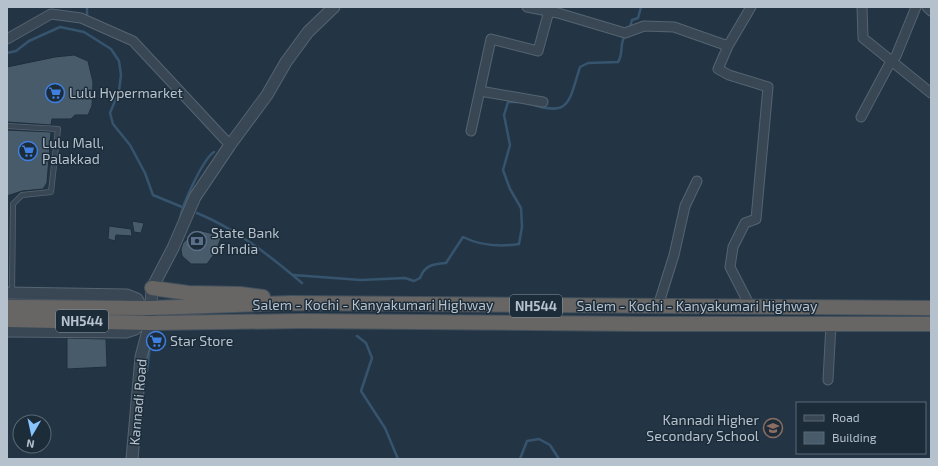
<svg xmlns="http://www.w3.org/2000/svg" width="938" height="466" font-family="'Exo 2',sans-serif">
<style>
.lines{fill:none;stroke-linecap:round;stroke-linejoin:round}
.stream{stroke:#36546d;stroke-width:2.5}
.building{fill:#475b6a;stroke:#1f2e3b}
.service-casing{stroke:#566471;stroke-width:6}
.minor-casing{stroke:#566471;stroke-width:11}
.tertiary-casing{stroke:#566471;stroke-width:13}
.trunk-casing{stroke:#43515e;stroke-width:16}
.service{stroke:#384753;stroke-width:4.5}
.minor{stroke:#384753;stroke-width:9}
.tertiary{stroke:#384753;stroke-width:11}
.trunk{stroke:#686664;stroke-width:14}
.labels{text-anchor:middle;stroke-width:3;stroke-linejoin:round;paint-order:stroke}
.shield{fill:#1d2c39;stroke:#8794a1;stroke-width:1}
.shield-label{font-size:13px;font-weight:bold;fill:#b5c1cd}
.poi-label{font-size:14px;fill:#b5c1cd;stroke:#1d2c39;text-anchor:start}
.street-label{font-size:14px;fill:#b5c1cd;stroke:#1d2c39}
</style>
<rect width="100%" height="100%" fill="#233544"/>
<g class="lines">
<path class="stream" d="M 87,15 L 87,7
M 630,27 L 632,20 L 638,18 L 641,7
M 7,53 L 16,51 L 29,41 L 60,27 L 84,32 L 111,49 L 119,61 L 121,75 L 119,91 L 110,113 L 113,124 L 130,145 L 145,173 L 153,195 L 182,207
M 527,103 C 570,117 568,105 580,67 L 588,63 L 618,62 C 624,53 619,44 625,36
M 197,213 C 236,229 269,255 302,283
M 180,219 C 182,205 203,159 214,152
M 293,275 L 361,280 L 405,278 L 414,281 L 420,278 C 425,265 433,264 446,263 L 463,237 C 481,246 499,247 519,244 L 522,227 L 521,208 L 510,189 L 503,170 L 510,145 L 504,115 L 508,102 L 518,102
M 357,336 L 366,343 L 372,358 L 361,391 L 385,428 L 398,459
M 147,371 L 151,338
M 520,459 L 527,441 L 539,439 L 550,445 L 559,459"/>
</g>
<path class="building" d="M 74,55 L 88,61 L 93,82 L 92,106 L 88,115 L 75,115 L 71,119 L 52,119 L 51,125 L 7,122 L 7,67 L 55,57 Z
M 7,130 L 51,132 L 47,183 L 43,189 L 22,191 L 7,196 Z
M 132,221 L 144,223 L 141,233 L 134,232 Z
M 109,226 L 131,229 L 132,236 L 116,235 L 115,241 L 108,239 Z
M 197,230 L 210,233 L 221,238 L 215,253 L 207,264 L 191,264 L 182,256 L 181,249 L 183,243 Z
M 67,338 L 106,339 L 107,367 L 67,369 Z"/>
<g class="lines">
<defs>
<path id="service" d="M 7,126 L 58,129 L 51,192 L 22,195 L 13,204 L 12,293"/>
<path id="minor" d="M 527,7 L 558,13 L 625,33 L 644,26 L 674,27 L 728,46
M 862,7 L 863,38 L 931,93
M 927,7 L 931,11
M 7,39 L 51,14 L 81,18 L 133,41 L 230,145
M 480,91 L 543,102
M 861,117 L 891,61 L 896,56 L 916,7
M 471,131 L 491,39 L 538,51 L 549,11
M 658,306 L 674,255 L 685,206 L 697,181
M 750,306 L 730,267 L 733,247 L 745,223 L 756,219 L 768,87 L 729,75 L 718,69 L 728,46 L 751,7
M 828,380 L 831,324"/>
<path id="tertiary" d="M 7,293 L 127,295 L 137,299 L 141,307
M 7,331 L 126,332 L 135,329 L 142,322
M 132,459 L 141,357 L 150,323 L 152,288 L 173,248 L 195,197 L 230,145 L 267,95 L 286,62 L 308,32 L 334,7"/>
<path id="trunk" d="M 152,288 L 188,293 L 240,294 L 263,297
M 7,307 L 150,308 L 291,303 L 931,308
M 7,320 L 150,323 L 302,321 L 641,324 L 931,324"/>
</defs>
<use href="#service" class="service-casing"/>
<use href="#minor" class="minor-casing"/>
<use href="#tertiary" class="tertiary-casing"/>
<use href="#trunk" class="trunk-casing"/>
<use href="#service" class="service"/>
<use href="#minor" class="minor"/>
<use href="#tertiary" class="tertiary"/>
<use href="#trunk" class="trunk"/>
</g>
<defs>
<symbol id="supermarket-ring" viewBox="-11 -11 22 22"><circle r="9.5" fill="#1d2c39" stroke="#3f7fe0" stroke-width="1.5"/><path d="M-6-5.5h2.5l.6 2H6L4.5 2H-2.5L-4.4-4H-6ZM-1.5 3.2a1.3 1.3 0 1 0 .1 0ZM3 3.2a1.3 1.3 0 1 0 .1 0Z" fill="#3f7fe0"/></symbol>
<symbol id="bank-ring" viewBox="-11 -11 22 22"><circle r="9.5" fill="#1d2c39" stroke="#5c6f8a" stroke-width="1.5"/><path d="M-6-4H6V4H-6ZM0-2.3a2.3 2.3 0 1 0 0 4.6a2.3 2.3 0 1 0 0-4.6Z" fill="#5c6f8a"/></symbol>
<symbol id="school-ring" viewBox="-11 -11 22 22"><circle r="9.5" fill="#1d2c39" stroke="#8d6e63" stroke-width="1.5"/><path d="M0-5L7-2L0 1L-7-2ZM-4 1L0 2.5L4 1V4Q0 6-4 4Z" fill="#8d6e63"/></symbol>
</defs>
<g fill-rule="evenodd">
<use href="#supermarket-ring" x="44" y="82" width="22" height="22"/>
<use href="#supermarket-ring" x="17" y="140" width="22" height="22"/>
<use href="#bank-ring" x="186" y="230" width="22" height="22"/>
<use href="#supermarket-ring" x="145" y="330" width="22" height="22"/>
<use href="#school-ring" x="762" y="417" width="22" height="22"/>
</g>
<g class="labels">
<g class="shield">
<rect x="510" y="295" width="52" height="22" rx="3"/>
<rect x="56" y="310" width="52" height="22" rx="3"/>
</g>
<g class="shield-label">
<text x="536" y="311">NH544</text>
<text x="82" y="326">NH544</text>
</g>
<g class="poi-label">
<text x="69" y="98">Lulu Hypermarket</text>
<text x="42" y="148">Lulu Mall,<tspan x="42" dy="16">Palakkad</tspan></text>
<text x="211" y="238">State Bank<tspan x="211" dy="16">of India</tspan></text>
<text x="170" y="346">Star Store</text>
<text x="759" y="425" text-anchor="end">Kannadi Higher<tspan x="759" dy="16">Secondary School</tspan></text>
</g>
<g class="street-label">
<text x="373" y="310">Salem - Kochi - Kanyakumari Highway</text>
<text x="697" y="311">Salem - Kochi - Kanyakumari Highway</text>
<text transform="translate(138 402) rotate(-85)" y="5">Kannadi Road</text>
</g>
</g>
<rect width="938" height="466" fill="none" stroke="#b5c1cd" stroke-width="16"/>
<rect x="796" y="402" width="130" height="52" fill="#1d2c39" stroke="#5a6874"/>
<rect x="804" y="415" width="20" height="6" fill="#384753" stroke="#5a6874"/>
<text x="832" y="422" font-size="12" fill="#b5c1cd">Road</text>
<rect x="804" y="432" width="20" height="12" fill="#475b6a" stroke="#5a6874"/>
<text x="832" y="442" font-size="12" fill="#b5c1cd">Building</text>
<g transform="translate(32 434) rotate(189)"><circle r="19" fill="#1d2c39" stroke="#5a6874"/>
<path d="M0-3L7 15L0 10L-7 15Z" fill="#88c5ff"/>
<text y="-6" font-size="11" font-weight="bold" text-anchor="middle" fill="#b5c1cd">N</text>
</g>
</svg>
